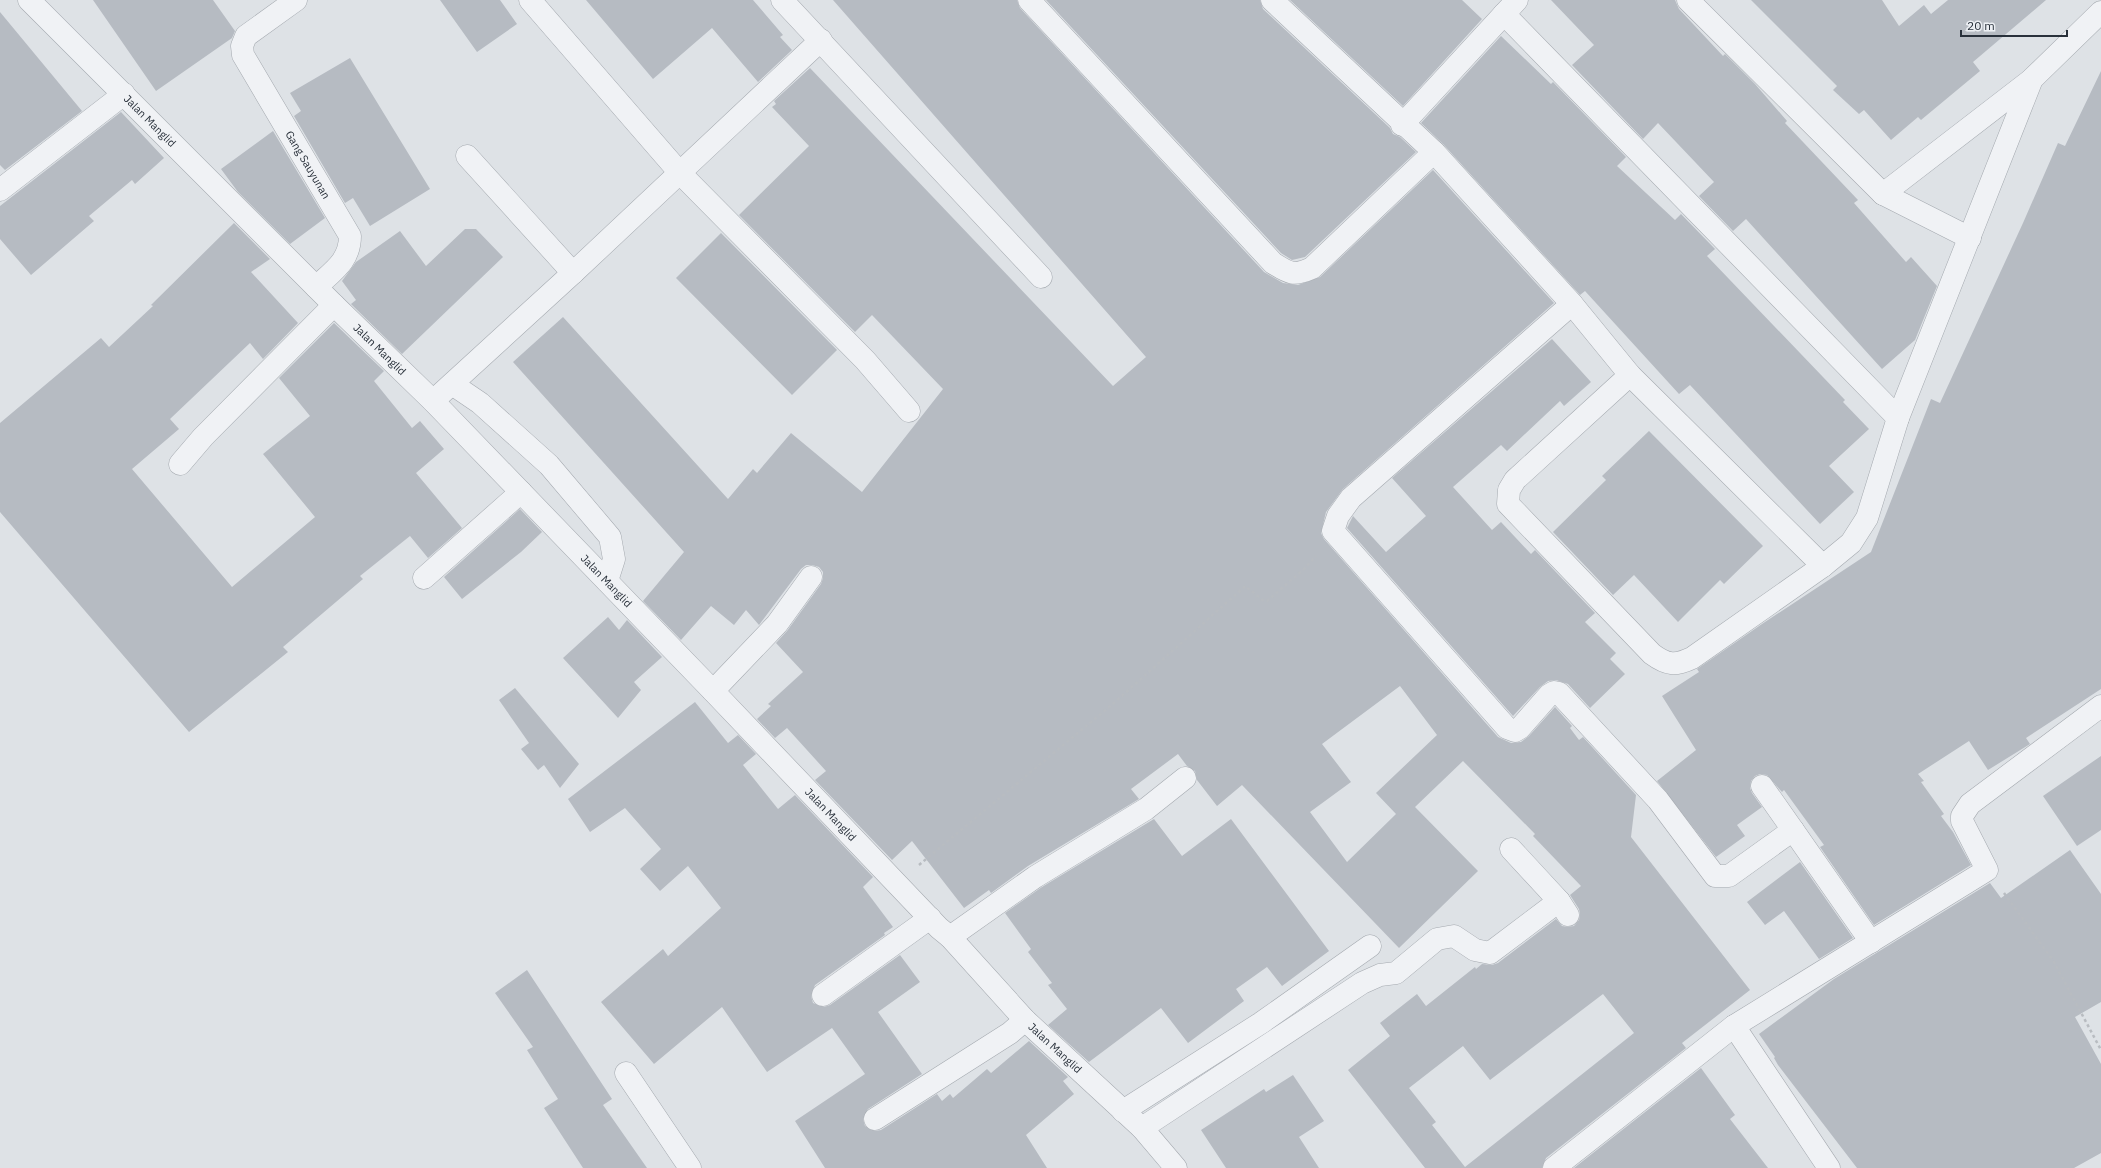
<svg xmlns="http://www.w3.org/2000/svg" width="2101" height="1168" font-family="'IBM Plex Sans',sans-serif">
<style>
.building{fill:#b6bbc2;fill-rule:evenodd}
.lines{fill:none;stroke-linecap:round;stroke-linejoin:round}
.minor-casing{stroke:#a4a9af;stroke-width:23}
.path{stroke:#b8bcc1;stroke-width:2.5;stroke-dasharray:3 3;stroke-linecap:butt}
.minor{stroke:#f0f2f5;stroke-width:22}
.labels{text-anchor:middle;stroke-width:4;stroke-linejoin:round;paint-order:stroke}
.street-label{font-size:11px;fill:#29313b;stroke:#edf0f4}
</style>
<rect width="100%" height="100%" fill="#dee2e6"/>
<path class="building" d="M 93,0 L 213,0 L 235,31 L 232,38 L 156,91 Z
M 440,0 L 500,0 L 517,24 L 477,52 Z
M 586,0 L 753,0 L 783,35 L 780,37 L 792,50 L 758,82 L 712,28 L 653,79 Z
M 833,0 L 1017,0 L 1020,8 L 1264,272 L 1283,283 L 1298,285 L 1320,277 L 1433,170 L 1554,303 L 1343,489 L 1326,512 L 1321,533 L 1324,539 L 1498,737 L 1511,743 L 1521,742 L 1529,736 L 1555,707 L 1572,726 L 1570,728 L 1579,740 L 1583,737 L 1636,795 L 1631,837 L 1750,990 L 1682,1043 L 1686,1048 L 1546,1158 L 1542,1168 L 1425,1168 L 1348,1070 L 1390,1036 L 1380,1023 L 1417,994 L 1426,1006 L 1475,967 L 1476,969 L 1482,964 L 1492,965 L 1498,963 L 1556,919 L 1562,926 L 1568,927 L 1574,926 L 1579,920 L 1580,914 L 1579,909 L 1570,895 L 1581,886 L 1533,836 L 1535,834 L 1463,761 L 1415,807 L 1478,871 L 1399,948 L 1242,785 L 1217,806 L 1197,780 L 1195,771 L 1187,766 L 1178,754 L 1131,789 L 1139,799 L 1028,866 L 991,893 L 989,890 L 964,908 L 912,841 L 892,860 L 815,780 L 826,771 L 787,728 L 775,738 L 757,719 L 771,706 L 768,704 L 803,672 L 776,643 L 787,631 L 821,584 L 823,578 L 823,572 L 819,567 L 812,565 L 806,565 L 801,569 L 759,625 L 746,610 L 734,625 L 711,606 L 681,640 L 643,601 L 684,552 L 513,362 L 563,317 L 728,499 L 753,469 L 757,473 L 791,433 L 862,492 L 943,389 L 872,315 L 855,332 L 739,215 L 809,146 L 772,107 L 776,104 L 774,101 L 810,68 L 1113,386 L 1146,357 ZM 1400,686 L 1437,735 L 1376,793 L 1396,814 L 1347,862 L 1310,812 L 1351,782 L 1322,744 ZM 1603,994 L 1634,1033 L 1465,1167 L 1432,1125 L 1436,1122 L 1409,1088 L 1463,1046 L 1490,1080 Z
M 1046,0 L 1260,0 L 1263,9 L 1390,128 L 1393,134 L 1400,137 L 1416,152 L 1305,257 L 1292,260 L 1281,253 Z
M 1290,0 L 1462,0 L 1482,19 L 1403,106 Z
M 1551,0 L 1675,0 L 1679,9 L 1723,56 L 1725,54 L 1755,84 L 1787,121 L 1785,123 L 1858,200 L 1854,203 L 1906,262 L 1911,257 L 1937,286 L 1915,340 L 1882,369 L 1746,219 L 1733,231 L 1699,196 L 1714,182 L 1658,123 L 1643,139 L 1572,65 L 1594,45 Z
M 1751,0 L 1882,0 L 1899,26 L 1924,5 L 1931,14 L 1948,0 L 2046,0 L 1973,62 L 1980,71 L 1921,120 L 1918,117 L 1891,140 L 1864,110 L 1859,114 L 1833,90 L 1837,86 Z
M 0,12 L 82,111 L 5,170 L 0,165 Z
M 1501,36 L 1551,84 L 1553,82 L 1626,157 L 1617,166 L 1675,220 L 1681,214 L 1715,249 L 1707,256 L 1845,400 L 1843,402 L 1869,429 L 1829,466 L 1854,492 L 1820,524 L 1690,385 L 1679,394 L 1585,291 L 1580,295 L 1443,144 L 1421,123 Z
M 350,58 L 430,189 L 370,226 L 353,198 L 345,203 L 294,116 L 301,111 L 290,93 Z
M 2101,71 L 2101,689 L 2026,738 L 2030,744 L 1988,770 L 1969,741 L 1918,774 L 1924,781 L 1921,782 L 1944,814 L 1941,816 L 1953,832 L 1971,865 L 1874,925 L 1820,847 L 1824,845 L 1784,790 L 1782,792 L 1767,775 L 1760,774 L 1755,776 L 1751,781 L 1750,788 L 1752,793 L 1762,807 L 1737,825 L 1745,836 L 1716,857 L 1657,781 L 1696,750 L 1662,696 L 1699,672 L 1697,669 L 1762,624 L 1871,552 L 1931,399 L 1940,403 L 2023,223 L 2058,143 L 2065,146 Z
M 121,112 L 164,158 L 135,184 L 132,180 L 89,216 L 94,221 L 31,275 L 0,239 L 0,206 Z
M 273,131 L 325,218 L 290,244 L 238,192 L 221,169 Z
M 234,223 L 270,259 L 251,272 L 298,323 L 263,359 L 250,343 L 170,419 L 179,429 L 132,469 L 232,587 L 315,517 L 263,454 L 310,416 L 279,378 L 334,323 L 384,371 L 374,381 L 412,428 L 420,421 L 444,449 L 416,473 L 462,528 L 428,558 L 410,536 L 360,576 L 363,579 L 283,647 L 288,652 L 189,732 L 0,512 L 0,423 L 101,338 L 109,347 L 153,306 L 151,305 Z
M 465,229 L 476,229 L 503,257 L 402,354 L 351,304 L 356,300 L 342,281 L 356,262 L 400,231 L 426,266 Z
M 721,233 L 837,350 L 792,395 L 676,278 Z
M 1552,339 L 1591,382 L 1564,406 L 1560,401 L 1507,451 L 1501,445 L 1453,487 L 1492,530 L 1501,522 L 1531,554 L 1535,550 L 1595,613 L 1585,622 L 1616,653 L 1610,659 L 1625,674 L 1590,708 L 1568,684 L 1556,680 L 1548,681 L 1540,687 L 1513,716 L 1347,528 L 1353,516 L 1386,552 L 1426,516 L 1392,478 Z
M 1649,431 L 1763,546 L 1724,584 L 1720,580 L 1678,622 L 1634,575 L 1613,595 L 1553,532 L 1606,480 L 1602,476 Z
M 520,509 L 542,532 L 521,552 L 462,599 L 444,577 Z
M 608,617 L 619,630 L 627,620 L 662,657 L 634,682 L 641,690 L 618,718 L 563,658 Z
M 515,688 L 579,764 L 560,788 L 544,765 L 538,770 L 521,749 L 529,743 L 499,700 Z
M 695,702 L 728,743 L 738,735 L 756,754 L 743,765 L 778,809 L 795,795 L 873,877 L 863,887 L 893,927 L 884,933 L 885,935 L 815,985 L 811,996 L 813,1003 L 824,1007 L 830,1005 L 900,955 L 920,982 L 878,1012 L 922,1074 L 868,1109 L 863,1119 L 865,1126 L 875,1131 L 881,1130 L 937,1094 L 942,1101 L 950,1094 L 953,1098 L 987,1069 L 991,1073 L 1029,1041 L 1068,1077 L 1063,1081 L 1074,1094 L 1026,1135 L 1047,1168 L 825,1168 L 795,1121 L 865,1074 L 832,1028 L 767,1072 L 722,1007 L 654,1064 L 601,1002 L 663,949 L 668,956 L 721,908 L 688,866 L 660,891 L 640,869 L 661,849 L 625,808 L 590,832 L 568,799 Z
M 2101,756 L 2101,830 L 2077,846 L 2043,796 Z
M 1154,819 L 1182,856 L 1231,819 L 1329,951 L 1282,986 L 1267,967 L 1236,989 L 1244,1001 L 1188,1043 L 1161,1008 L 1089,1062 L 1048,1025 L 1067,1009 L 1048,985 L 1052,983 L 1028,952 L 1031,949 L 1005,913 L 1042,887 Z
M 2070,850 L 2101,894 L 2101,1002 L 2075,1017 L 2101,1064 L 2101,1153 L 2074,1168 L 1857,1168 L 1778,1065 L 1774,1058 L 1775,1057 L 1759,1034 L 1834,979 L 1990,883 L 2001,898 Z
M 1800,862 L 1853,938 L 1819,959 L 1784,911 L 1765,925 L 1747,902 Z
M 527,970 L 612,1099 L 603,1105 L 647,1168 L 583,1168 L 544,1108 L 558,1099 L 527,1050 L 533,1047 L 495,993 Z
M 1701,1068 L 1735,1115 L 1730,1119 L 1768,1168 L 1574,1168 Z
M 1293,1075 L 1324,1121 L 1299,1137 L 1319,1168 L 1226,1168 L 1201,1130 L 1264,1089 L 1266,1092 Z"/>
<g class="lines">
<defs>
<g id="minor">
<path id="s1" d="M 29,0 L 334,305 L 433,401 L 713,691 L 939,928 L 950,937 L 1025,1020 L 1142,1128 L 1176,1168"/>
<path id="s2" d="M 296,0 L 246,36 L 242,46 L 243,55 L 350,236 C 350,261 333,271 316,287"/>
<path d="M 530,0 L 680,173 L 865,360 L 909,411"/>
<path d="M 782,0 L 1041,277"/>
<path d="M 1029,0 L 1273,263 C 1290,274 1294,276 1312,268 L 1434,152"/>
<path d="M 1272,0 L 1434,152 L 1572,304 L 1630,375 L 1823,566"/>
<path d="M 1688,0 L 1883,194 L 1970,238"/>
<path d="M 1504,14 L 1898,418"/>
<path d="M 1402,125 L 1517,0"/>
<path d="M 467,156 L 573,273"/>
<path d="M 0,190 L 124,94"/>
<path d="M 1883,194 L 2031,80"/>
<path d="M 1572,304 L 1351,498 L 1338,516 L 1333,531 L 1507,728 L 1515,731 L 1520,728 L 1549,695 L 1554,692 L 1559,693 L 1658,800 L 1715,876 L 1729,876 L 1793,830 L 1871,942"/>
<path d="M 1630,375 L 1515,480 L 1509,490 L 1508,504 L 1652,654 C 1667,665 1675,666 1692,658 L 1823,566 L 1851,543 L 1867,518 L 1898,418 L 2032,79 L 2101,12"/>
<path d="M 452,384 L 480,403 L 549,465 L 610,537 L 614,559 L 607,581"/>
<path d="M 433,401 L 573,273 L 821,40"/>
<path d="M 180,464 L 203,437 L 334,305"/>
<path d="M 424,578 L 521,492"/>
<path d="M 713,691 L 777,624 L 811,577"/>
<path d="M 1762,786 L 1793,830"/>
<path d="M 1511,849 L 1559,901 L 1568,915"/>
<path d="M 950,937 L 1035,877 L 1146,809 L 1185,778"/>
<path d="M 823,995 L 930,918"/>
<path d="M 1734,1026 L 1829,1168"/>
<path d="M 626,1073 L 690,1168"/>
<path d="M 1123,1111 L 1261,1023 L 1370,946"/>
<path d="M 875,1119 L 1010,1033 L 1025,1020"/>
<path d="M 1142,1128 L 1362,983 L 1380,975 L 1396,973 L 1437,939 L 1454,936 L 1475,950 L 1490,953 L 1559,901"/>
<path d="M 1554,1168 L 1734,1026 L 1987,870 L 1962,821 L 1962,816 L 1970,804 L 2101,706"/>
</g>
</defs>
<use href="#minor" class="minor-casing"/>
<path class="path" d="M 919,865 L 1115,702 L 1243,588 L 1245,586 L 1264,601 L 1267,601 L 1304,569 L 1316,556
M 2004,893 L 2054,962 L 2101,1050"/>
<use href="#minor" class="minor"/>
</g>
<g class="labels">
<g class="street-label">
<text dy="4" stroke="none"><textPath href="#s1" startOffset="171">Jalan Manglid</textPath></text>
<text dy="4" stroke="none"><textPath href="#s2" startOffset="209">Gang Sauyunan</textPath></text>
<text dy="4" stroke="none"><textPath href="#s1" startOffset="495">Jalan Manglid</textPath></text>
<text dy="4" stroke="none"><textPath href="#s1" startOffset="819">Jalan Manglid</textPath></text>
<text dy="4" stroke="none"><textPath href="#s1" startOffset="1143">Jalan Manglid</textPath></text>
<text dy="4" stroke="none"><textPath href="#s1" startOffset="1467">Jalan Manglid</textPath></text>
</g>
</g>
<path d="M1961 30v6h106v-6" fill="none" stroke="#29313b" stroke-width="2"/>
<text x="1967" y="30" font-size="12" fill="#29313b" stroke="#edf0f4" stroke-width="3" paint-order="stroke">20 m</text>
</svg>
